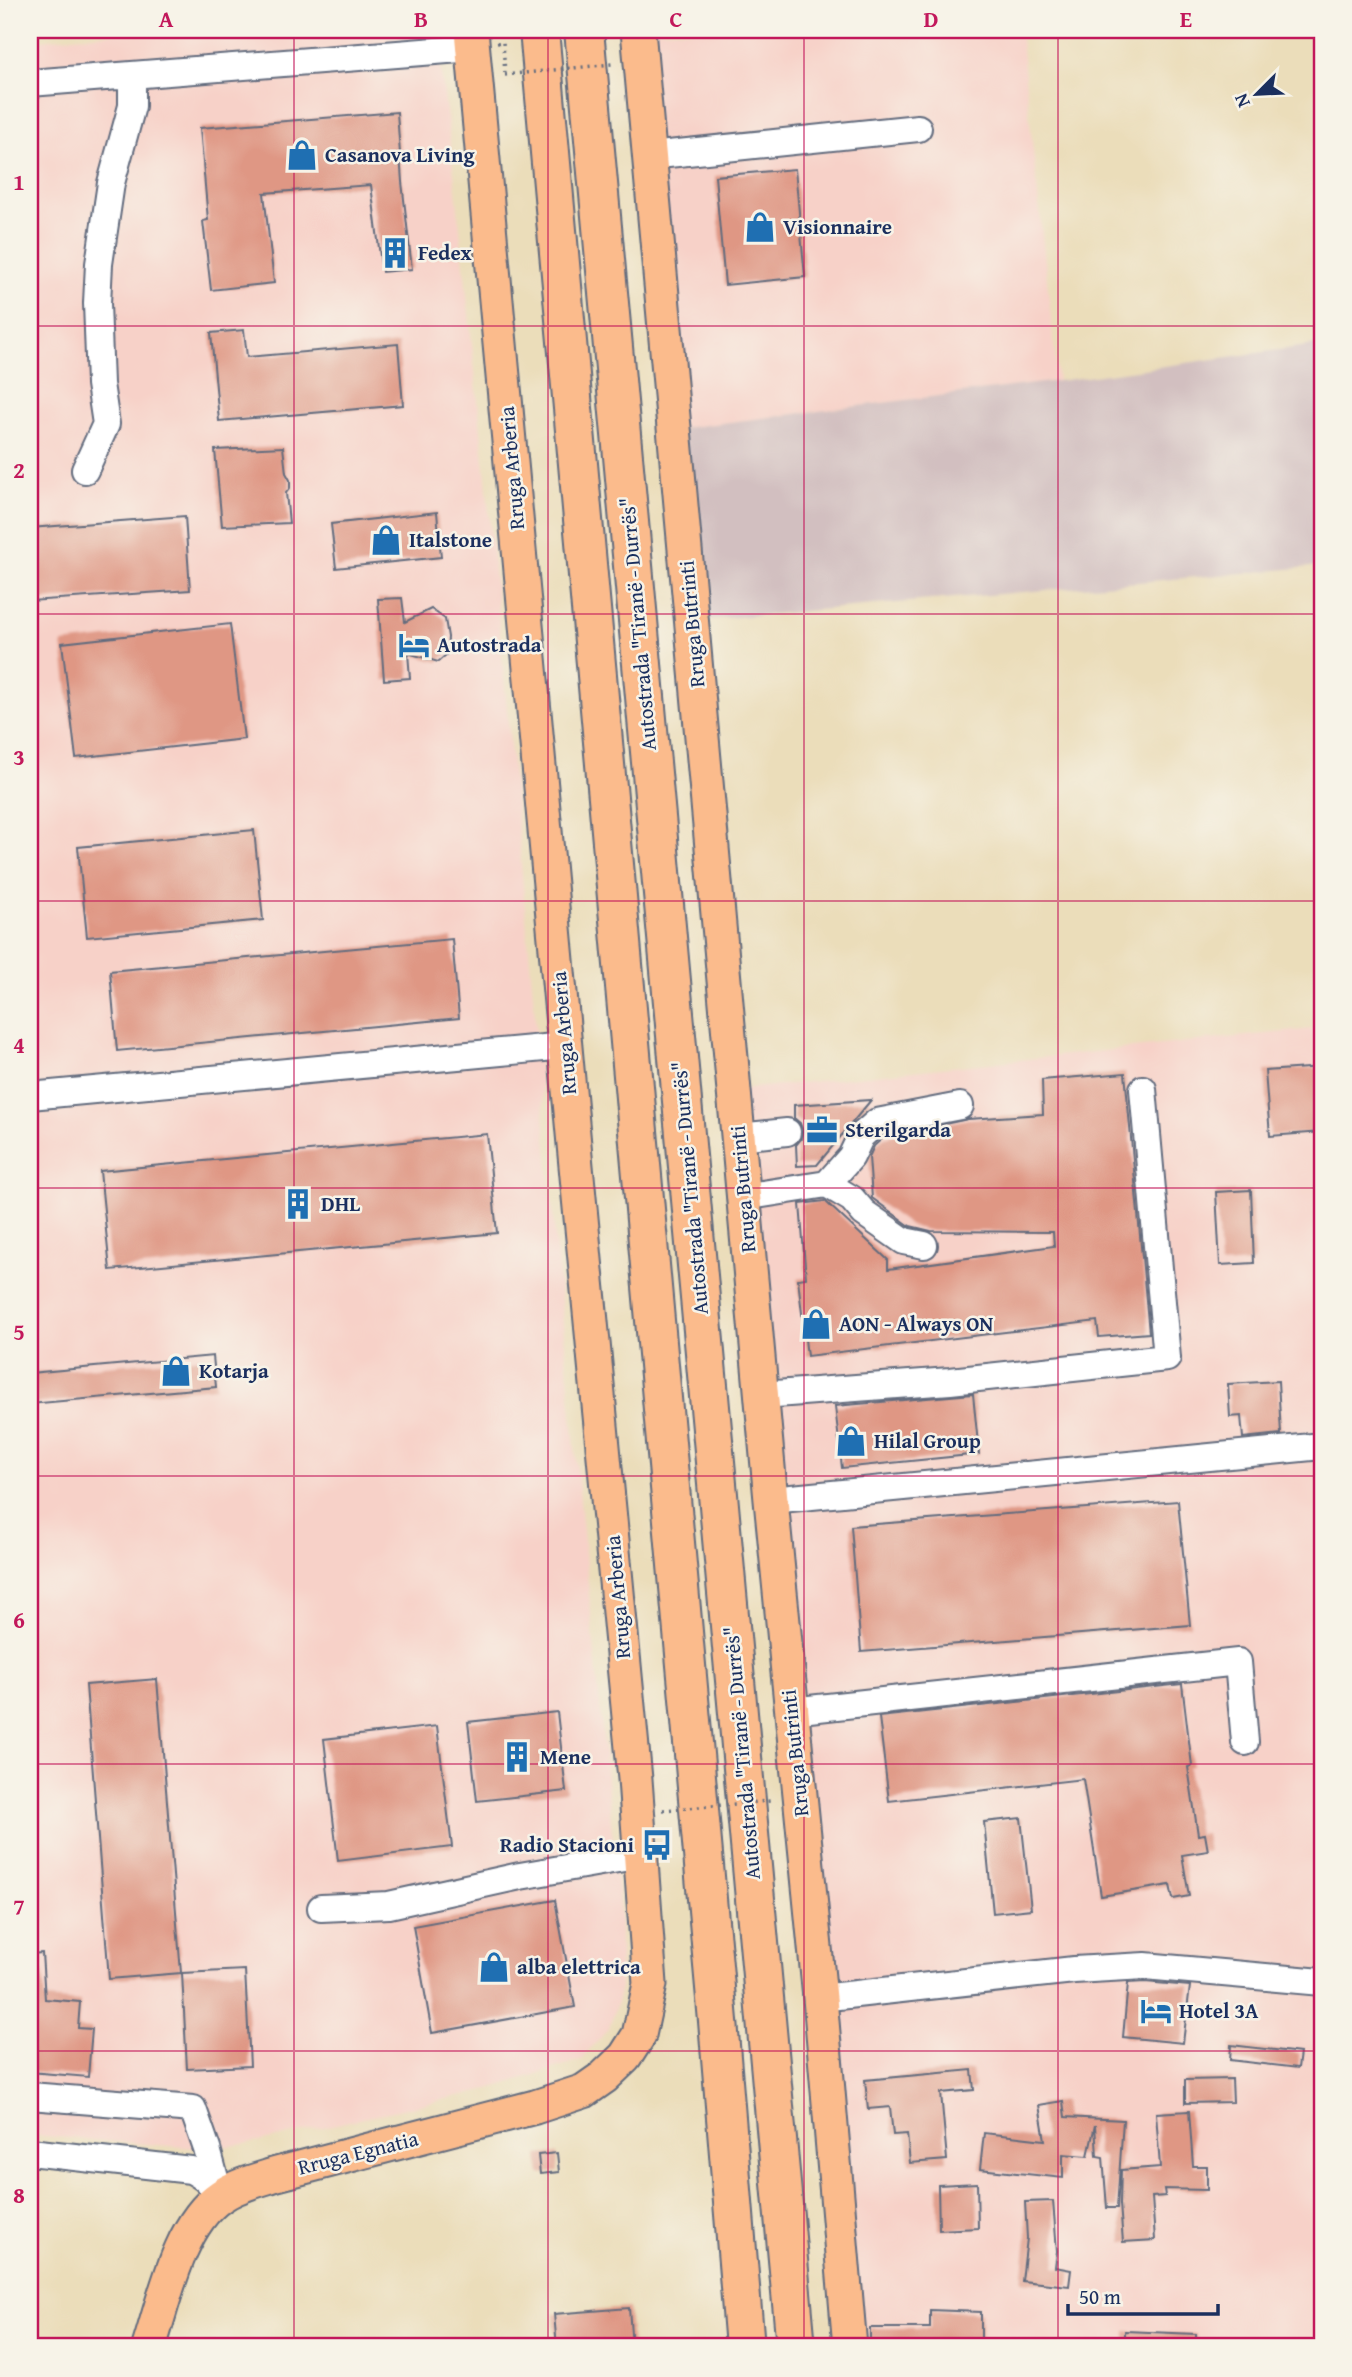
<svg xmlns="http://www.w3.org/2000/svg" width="1352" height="2377" font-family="'Gentium Book Plus',serif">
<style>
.built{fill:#f7d1c8}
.industrial{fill:#d2bfc0}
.building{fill:#df9784}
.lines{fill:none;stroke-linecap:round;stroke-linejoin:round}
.minor-casing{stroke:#646c7e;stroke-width:30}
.major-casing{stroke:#646c7e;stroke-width:37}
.highway-casing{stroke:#646c7e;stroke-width:42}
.path{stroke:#646c7e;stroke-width:3.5;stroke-dasharray:2 5;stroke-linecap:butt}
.minor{stroke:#fff;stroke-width:26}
.major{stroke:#fbbb8c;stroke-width:33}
.highway{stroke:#fbbb8c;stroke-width:38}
.path-bridge{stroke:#646c7e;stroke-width:3.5;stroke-dasharray:2 5;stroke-linecap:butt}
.grid{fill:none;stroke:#c2185b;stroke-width:2;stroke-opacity:0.55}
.labels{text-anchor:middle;stroke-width:5;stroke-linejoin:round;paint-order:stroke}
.poi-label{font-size:21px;font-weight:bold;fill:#1b2f5e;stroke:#f7f3e8;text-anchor:start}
.street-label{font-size:21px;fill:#1b2f5e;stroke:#f7f3e8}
.neatline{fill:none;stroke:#c2185b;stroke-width:2.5}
.grid-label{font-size:23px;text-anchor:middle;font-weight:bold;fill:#c2185b}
</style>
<rect width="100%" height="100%" fill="#f7f3e8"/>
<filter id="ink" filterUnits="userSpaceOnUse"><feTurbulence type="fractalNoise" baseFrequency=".0143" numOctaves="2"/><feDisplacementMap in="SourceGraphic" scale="14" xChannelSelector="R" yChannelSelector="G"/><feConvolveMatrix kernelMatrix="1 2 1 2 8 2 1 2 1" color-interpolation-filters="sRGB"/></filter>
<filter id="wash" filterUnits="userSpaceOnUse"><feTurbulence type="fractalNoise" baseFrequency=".00686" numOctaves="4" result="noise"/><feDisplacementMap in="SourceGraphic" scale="28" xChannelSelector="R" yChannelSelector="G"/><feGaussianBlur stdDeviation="1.57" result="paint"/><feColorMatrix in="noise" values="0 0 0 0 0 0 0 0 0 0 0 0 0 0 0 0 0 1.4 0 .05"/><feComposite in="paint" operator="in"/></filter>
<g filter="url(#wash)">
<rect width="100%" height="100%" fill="#ebddba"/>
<path class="built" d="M 148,30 L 436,30 L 456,190 L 485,469 L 564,1334 L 620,1914 L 620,1992 L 609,2028 L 581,2060 L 489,2089 L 259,2142 L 207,2149 L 30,2135 L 30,41 Z
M 638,30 L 1020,30 L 1058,381 L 674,429 Z
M 1322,1028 L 1322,2347 L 850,2347 L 734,1090 Z"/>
<path class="industrial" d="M 1322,344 L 1322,566 L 691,621 L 674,429 L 1058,381 Z"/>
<g id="blocks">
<path class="building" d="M 397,112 L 402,182 L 412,269 L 382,272 L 371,185 L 264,193 L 274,283 L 211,290 L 203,221 L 208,220 L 200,128 Z
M 795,169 L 805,277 L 725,285 L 715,176 Z
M 244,330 L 247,357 L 398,344 L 403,405 L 219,421 L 211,333 Z
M 283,447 L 286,473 L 290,480 L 290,488 L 286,493 L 289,523 L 222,526 L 215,450 Z
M 437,512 L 441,557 L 336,568 L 331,524 Z
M 185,516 L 190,590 L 30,601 L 30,528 Z
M 402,598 L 405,622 L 431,609 L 445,619 L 448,637 L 447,654 L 438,662 L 408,653 L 410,678 L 384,680 L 378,599 Z
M 230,624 L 244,739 L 76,758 L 62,643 Z
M 254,830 L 263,920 L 87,937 L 78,847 Z
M 452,939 L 459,1018 L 117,1051 L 110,971 Z
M 1322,1067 L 1322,1132 L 1270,1136 L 1265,1071 Z
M 1125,1073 L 1149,1333 L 1099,1337 L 1097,1321 L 807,1356 L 798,1279 L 806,1278 L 800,1204 L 825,1201 L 888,1260 L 888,1269 L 1054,1246 L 1053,1232 L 931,1231 L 910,1226 L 872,1198 L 869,1157 L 874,1146 L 884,1137 L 968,1119 L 1043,1114 L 1042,1080 Z
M 871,1100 L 817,1165 L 797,1166 L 796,1145 L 801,1139 L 803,1131 L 800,1123 L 794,1118 L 794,1105 Z
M 487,1134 L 497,1233 L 110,1270 L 100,1171 Z
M 1251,1190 L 1254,1263 L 1220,1265 L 1216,1192 Z
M 213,1356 L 216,1387 L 30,1404 L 30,1373 Z
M 1278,1381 L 1281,1434 L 1243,1438 L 1241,1416 L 1230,1417 L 1228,1384 Z
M 973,1394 L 979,1454 L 842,1468 L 835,1406 Z
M 1178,1501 L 1190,1625 L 861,1652 L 851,1526 Z
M 157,1679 L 181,1973 L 109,1979 L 86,1685 Z
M 1182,1684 L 1192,1766 L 1188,1767 L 1198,1835 L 1205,1834 L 1208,1851 L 1182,1855 L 1189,1896 L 1173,1899 L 1170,1885 L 1101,1896 L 1083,1779 L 889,1801 L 879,1717 Z
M 557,1712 L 566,1791 L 477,1801 L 468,1722 Z
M 437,1726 L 452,1847 L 338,1861 L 324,1739 Z
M 1021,1818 L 1031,1909 L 993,1913 L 984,1822 Z
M 555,1900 L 575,2007 L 432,2033 L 413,1926 Z
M 42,1953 L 45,1999 L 80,2002 L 78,2028 L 92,2029 L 88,2077 L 30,2072 L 30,1954 Z
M 245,1970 L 250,2066 L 187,2069 L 182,1973 Z
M 1145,1982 L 1190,1986 L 1183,2043 L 1123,2037 L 1128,1983 Z
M 1231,2045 L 1300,2053 L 1298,2068 L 1230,2060 Z
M 972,2070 L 974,2090 L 941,2093 L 947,2160 L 910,2163 L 907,2134 L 893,2135 L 890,2107 L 868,2109 L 865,2080 Z
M 1232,2079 L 1233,2102 L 1185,2103 L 1185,2080 Z
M 1063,2101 L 1065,2117 L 1123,2120 L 1117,2208 L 1107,2208 L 1103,2157 L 1097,2156 L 1095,2125 L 1088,2156 L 1063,2154 L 1063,2178 L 980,2169 L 984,2133 L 1045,2140 L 1039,2105 Z
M 1189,2111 L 1193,2166 L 1207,2166 L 1207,2190 L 1164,2189 L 1165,2196 L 1152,2197 L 1155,2240 L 1123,2242 L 1120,2204 L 1121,2170 L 1160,2167 L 1156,2113 Z
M 557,2153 L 559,2172 L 540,2174 L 538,2155 Z
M 977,2183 L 978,2228 L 939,2230 L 938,2185 Z
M 1053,2201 L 1057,2251 L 1055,2267 L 1071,2270 L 1069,2286 L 1022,2281 L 1027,2238 L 1025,2202 Z
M 629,2308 L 632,2347 L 557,2347 L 554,2314 Z
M 930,2310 L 981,2312 L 981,2347 L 870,2347 L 870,2328 L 930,2328 Z
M 1125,2331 L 1196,2334 L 1196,2347 L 1125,2347 Z"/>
</g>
</g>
<g filter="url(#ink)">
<use href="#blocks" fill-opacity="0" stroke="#646c7e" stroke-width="2"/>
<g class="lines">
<defs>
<path id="minor" d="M 30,83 L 473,48
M 649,156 L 918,128
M 85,470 L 106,424 L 100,384 L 97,303 L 99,264 L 111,183 L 132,106 L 132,75
M 30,1096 L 565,1046
M 738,1137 L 787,1132
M 827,1184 L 851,1157 L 861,1136 L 877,1122 L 960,1106
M 743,1197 L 827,1184 L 852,1199 L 864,1213 L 904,1241 L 924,1245
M 762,1395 L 950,1381 L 1167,1358 L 1143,1089
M 771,1500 L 1322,1446
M 791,1711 L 1238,1662 L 1245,1742
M 321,1908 L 389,1905 L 520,1876 L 641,1855
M 820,1998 L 1074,1970 L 1145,1966 L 1322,1982
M 30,2096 L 193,2109 L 207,2149 L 220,2197
M 30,2152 L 191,2170 C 204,2177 212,2183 219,2196"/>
<path id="major" d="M 638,30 L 771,1500 L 820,1998 L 850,2347
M 149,2347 C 164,2301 179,2224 221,2196 C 237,2185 258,2180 277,2174 L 535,2107 L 584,2091 L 604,2077 L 625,2057 L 639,2035 L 650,1984 L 635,1779 L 576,1166 L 471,30"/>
<path id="highway" d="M 539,30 L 718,2021 L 745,2347
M 584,30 L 796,2347"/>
</defs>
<use href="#minor" class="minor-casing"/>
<use href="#major" class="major-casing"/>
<use href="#highway" class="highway-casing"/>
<path class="path" d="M 497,43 L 503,42 L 505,75"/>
<use href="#minor" class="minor"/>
<use href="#major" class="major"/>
<use href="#highway" class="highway"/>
<path class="path-bridge" d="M 505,75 L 612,64
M 663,1810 L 770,1801"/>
</g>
</g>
<path class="grid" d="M 294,30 L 294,2347M 548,30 L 548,2347M 804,30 L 804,2347M 1058,30 L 1058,2347M 30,326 L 1322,326M 30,614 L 1322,614M 30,901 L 1322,901M 30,1188 L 1322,1188M 30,1476 L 1322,1476M 30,1764 L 1322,1764M 30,2051 L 1322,2051"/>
<defs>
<symbol id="shop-bare" viewBox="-9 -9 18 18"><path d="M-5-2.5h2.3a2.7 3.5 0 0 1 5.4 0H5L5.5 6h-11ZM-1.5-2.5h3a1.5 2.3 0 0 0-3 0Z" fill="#1f6fb2" stroke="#f7f3e8" stroke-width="2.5" paint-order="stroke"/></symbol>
<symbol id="building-bare" viewBox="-9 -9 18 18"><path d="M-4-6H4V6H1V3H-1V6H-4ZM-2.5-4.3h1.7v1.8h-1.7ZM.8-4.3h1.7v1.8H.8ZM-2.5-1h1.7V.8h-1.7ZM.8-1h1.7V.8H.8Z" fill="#1f6fb2" stroke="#f7f3e8" stroke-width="2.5" paint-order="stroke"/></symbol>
<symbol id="hotel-bare" viewBox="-9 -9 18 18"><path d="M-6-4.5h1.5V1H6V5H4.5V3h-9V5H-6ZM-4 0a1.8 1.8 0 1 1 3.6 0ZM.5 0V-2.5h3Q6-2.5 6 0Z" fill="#1f6fb2" stroke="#f7f3e8" stroke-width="2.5" paint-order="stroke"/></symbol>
<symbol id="office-bare" viewBox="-9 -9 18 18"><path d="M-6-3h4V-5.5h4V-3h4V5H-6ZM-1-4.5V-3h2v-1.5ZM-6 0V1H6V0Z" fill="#1f6fb2" stroke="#f7f3e8" stroke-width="2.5" paint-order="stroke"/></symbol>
<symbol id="bus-bare" viewBox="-9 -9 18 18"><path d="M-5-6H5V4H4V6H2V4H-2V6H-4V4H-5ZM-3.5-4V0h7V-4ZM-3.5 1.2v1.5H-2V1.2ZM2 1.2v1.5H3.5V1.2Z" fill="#1f6fb2" stroke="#f7f3e8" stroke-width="2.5" paint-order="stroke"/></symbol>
</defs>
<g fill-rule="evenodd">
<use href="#shop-bare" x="280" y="133" width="44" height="44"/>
<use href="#shop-bare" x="738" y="205" width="44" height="44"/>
<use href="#building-bare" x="373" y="231" width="44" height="44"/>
<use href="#shop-bare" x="364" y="518" width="44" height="44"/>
<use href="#hotel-bare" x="392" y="623" width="44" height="44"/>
<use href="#office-bare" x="800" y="1108" width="44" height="44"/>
<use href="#building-bare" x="276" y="1182" width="44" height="44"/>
<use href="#shop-bare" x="794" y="1302" width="44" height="44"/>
<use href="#shop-bare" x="154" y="1349" width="44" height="44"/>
<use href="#shop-bare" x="829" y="1419" width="44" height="44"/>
<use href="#building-bare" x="495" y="1735" width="44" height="44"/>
<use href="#bus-bare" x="635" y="1823" width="44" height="44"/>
<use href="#shop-bare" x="472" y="1945" width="44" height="44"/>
<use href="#hotel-bare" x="1134" y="1989" width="44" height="44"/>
</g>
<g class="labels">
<g class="poi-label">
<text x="325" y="162">Casanova Living</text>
<text x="783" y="234">Visionnaire</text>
<text x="418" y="260">Fedex</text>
<text x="409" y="547">Italstone</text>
<text x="437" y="652">Autostrada</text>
<text x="845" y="1137">Sterilgarda</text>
<text x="321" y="1211">DHL</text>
<text x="839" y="1331">AON - Always ON</text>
<text x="199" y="1378">Kotarja</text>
<text x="874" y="1448">Hilal Group</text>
<text x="540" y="1764">Mene</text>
<text x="634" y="1852" text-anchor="end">Radio Stacioni</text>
<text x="517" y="1974">alba elettrica</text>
<text x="1179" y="2018">Hotel 3A</text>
</g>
<g class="street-label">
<text transform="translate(512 468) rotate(-95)" y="7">Rruga Arberia</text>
<text transform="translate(638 624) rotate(-95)" y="7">Autostrada "Tiranë - Durrës"</text>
<text transform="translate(692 624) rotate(-95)" y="7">Rruga Butrinti</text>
<text transform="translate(564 1033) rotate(-95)" y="7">Rruga Arberia</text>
<text transform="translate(690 1188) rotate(-95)" y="7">Autostrada "Tiranë - Durrës"</text>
<text transform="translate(743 1189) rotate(-95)" y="7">Rruga Butrinti</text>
<text transform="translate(618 1597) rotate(-95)" y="7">Rruga Arberia</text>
<text transform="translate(742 1753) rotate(-95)" y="7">Autostrada "Tiranë - Durrës"</text>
<text transform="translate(795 1753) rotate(-96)" y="7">Rruga Butrinti</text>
<text transform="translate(358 2153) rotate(-14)" y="7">Rruga Egnatia</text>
</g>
</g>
<rect width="1352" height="2377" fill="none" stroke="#f7f3e8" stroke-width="77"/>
<g transform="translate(1257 94) rotate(246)" stroke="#f7f3e8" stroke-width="5" paint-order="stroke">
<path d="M0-5L12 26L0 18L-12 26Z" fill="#1b2f5e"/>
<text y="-10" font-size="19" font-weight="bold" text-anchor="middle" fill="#1b2f5e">N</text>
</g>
<path d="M1068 2304v10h150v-10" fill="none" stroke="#1b2f5e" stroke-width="3.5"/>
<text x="1079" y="2304" font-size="21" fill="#1b2f5e" stroke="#f7f3e8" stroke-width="5" paint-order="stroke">50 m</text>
<rect x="38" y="38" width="1276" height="2300" class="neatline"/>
<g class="grid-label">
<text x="166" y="27">A</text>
<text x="421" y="27">B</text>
<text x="676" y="27">C</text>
<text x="931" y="27">D</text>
<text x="1186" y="27">E</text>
<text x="19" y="190">1</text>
<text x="19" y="478">2</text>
<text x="19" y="765">3</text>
<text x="19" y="1053">4</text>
<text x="19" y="1340">5</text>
<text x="19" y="1628">6</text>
<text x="19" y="1915">7</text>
<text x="19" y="2203">8</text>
</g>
</svg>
